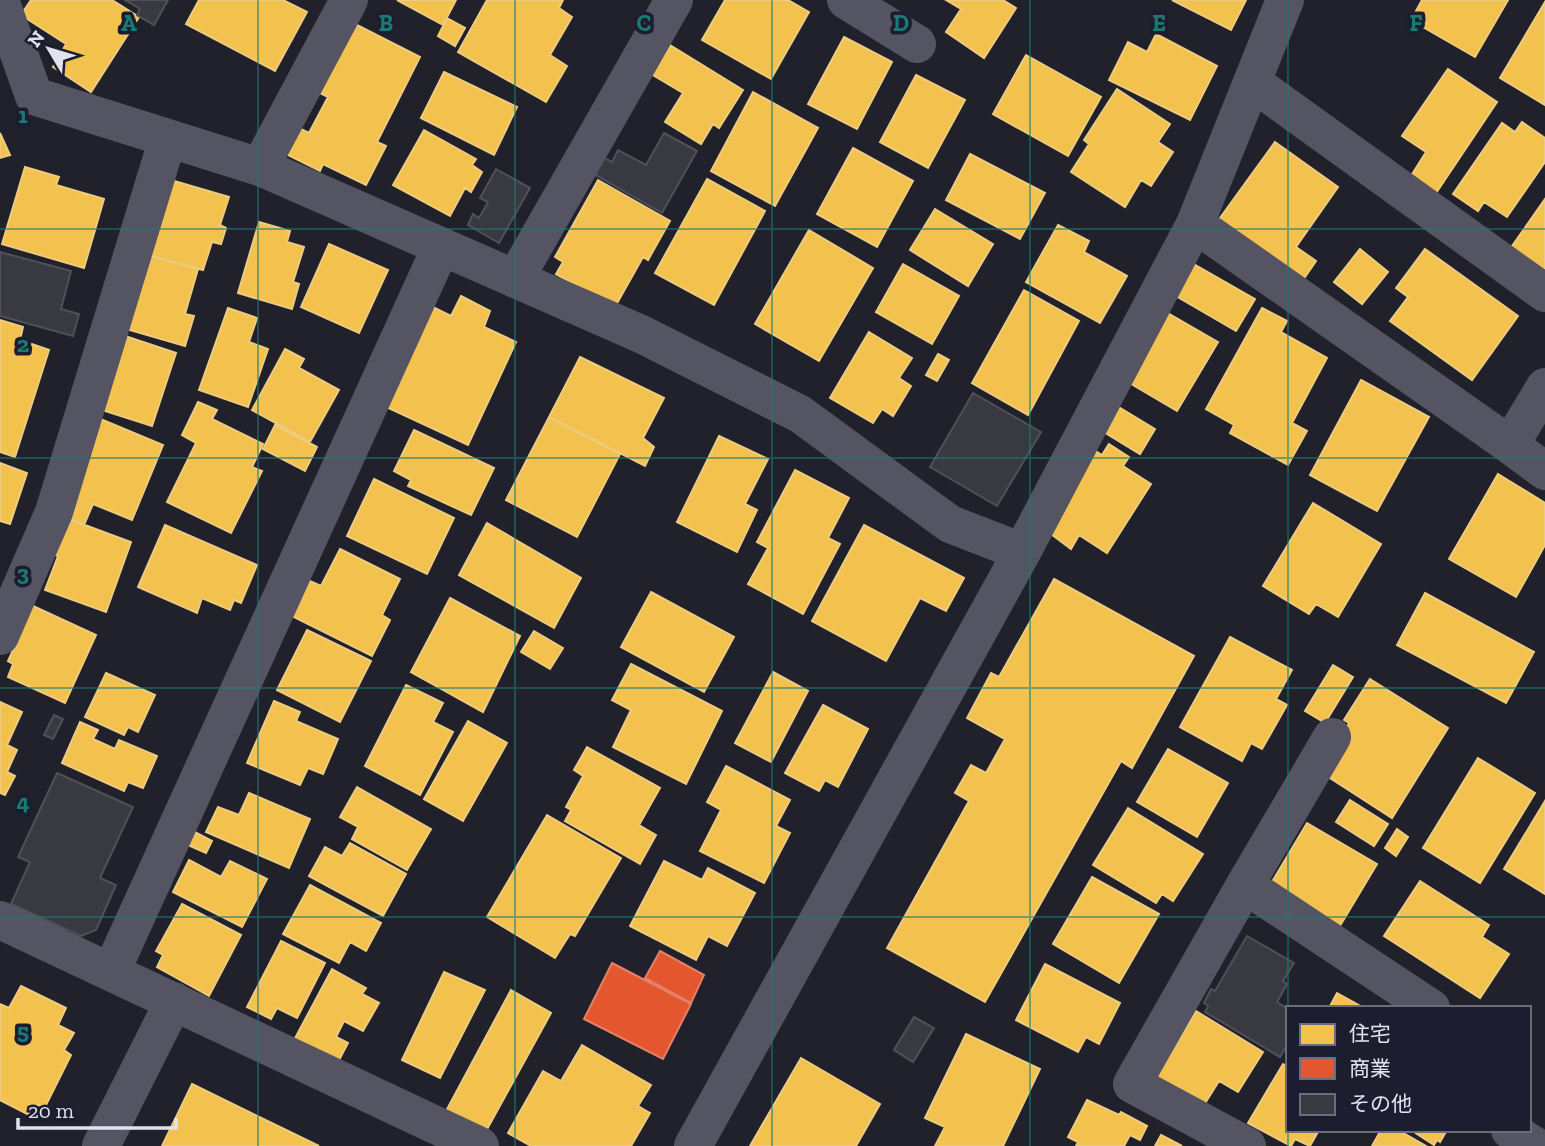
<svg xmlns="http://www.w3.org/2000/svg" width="1545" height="1146" font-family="'Zilla Slab','Noto Sans JP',serif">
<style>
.homes{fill:#f2c14e;stroke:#edcb7f;stroke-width:2}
.shops{fill:#e4572e;stroke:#e38168;stroke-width:2}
.building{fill:#393941;stroke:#4f5059;stroke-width:2}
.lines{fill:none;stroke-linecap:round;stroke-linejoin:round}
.street{stroke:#545462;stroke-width:38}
.grid{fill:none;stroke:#1a7b74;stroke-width:2;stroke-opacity:0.55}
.grid-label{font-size:23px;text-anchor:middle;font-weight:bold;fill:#1a7b74;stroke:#1d1d30;stroke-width:7;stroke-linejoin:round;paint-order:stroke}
</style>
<rect width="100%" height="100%" fill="#21212c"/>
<path class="homes" d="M 31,0 L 112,0 L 139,17 L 91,92 L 53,67 L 66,44 L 21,15 Z
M 199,0 L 283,0 L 307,12 L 275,71 L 186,24 Z
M 397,0 L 456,0 L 443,25 Z
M 487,0 L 563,0 L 559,8 L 572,17 L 550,55 L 567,66 L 546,102 L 458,52 Z
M 725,0 L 788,0 L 809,12 L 771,79 L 702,40 Z
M 946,0 L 1003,0 L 1016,8 L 984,58 L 946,32 L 961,9 Z
M 1172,0 L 1246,0 L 1231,30 Z
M 1422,0 L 1508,0 L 1475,57 L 1411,20 Z
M 1545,2 L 1545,105 L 1500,78 Z
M 447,18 L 465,28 L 455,46 L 438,36 Z
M 353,23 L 420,57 L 377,142 L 386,146 L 366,185 L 323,164 L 320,171 L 282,152 L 295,126 L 309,133 L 328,97 L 318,92 Z
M 1156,34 L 1217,66 L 1190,120 L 1109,80 L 1128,42 L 1147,52 Z
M 844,37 L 892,62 L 857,129 L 808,104 Z
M 670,45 L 743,90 L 719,128 L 713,124 L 701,144 L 665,122 L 683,93 L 651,74 Z
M 1026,55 L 1101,97 L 1068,156 L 993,114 Z
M 1448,69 L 1497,102 L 1436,193 L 1411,176 L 1426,152 L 1402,136 Z
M 444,72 L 517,107 L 494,155 L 421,118 Z
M 916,75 L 965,100 L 928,168 L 880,142 Z
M 1117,89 L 1170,124 L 1158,142 L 1173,152 L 1151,186 L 1141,180 L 1125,207 L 1071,172 L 1089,144 L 1084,140 Z
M 753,92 L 818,128 L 775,206 L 711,171 Z
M 1522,122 L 1545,138 L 1545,162 L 1507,217 L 1484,202 L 1478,211 L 1453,194 L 1502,123 L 1515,132 Z
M 424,130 L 476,159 L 472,165 L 482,172 L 471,192 L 465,188 L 450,216 L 393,185 Z
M 0,133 L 10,155 L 0,158 Z
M 1275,142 L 1338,187 L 1296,247 L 1316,261 L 1296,290 L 1212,229 Z
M 853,148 L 913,181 L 877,247 L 817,214 Z
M 970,154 L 1045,193 L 1020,239 L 946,200 Z
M 25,167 L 59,177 L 56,185 L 104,199 L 84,268 L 2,244 Z
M 157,176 L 229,197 L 220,225 L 226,228 L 221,244 L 212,242 L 203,270 L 144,254 Z
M 707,179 L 765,211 L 714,305 L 655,273 Z
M 598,180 L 670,221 L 648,260 L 643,257 L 615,307 L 556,274 L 563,262 L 555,257 Z
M 1545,199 L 1545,273 L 1510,249 Z
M 935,209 L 993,244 L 968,286 L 910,250 Z
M 259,222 L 290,231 L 287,242 L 304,247 L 293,282 L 299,284 L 292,309 L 238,293 Z
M 1058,225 L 1089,241 L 1084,252 L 1127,276 L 1100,323 L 1026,282 Z
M 809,230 L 873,268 L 819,361 L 755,324 Z
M 329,244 L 388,270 L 359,333 L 301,307 Z
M 1360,249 L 1388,272 L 1362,304 L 1334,282 Z
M 1425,249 L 1518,316 L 1472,380 L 1390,321 L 1408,297 L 1396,288 Z
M 144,254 L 198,269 L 185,314 L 194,316 L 185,346 L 113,325 Z
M 1192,263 L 1255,299 L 1236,331 L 1174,295 Z
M 903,264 L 959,296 L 932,344 L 876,312 Z
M 1024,290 L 1079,321 L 1028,415 L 972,383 Z
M 461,296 L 490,311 L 484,327 L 516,342 L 468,445 L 382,405 L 429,305 L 451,316 Z
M 228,308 L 257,318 L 249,342 L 268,349 L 248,407 L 199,390 Z
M 1262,308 L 1287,321 L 1281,332 L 1327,358 L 1292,423 L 1307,431 L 1288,465 L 1230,433 L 1234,425 L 1206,409 Z
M 1166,312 L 1218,342 L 1177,411 L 1126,381 Z
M 0,320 L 23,327 L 20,340 L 49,350 L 15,457 L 0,452 Z
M 869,332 L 912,358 L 899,378 L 911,386 L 893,416 L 882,409 L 873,423 L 830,398 Z
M 116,333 L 176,353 L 152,426 L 93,407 Z
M 285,349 L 304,359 L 299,368 L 339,390 L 310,442 L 252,410 Z
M 938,354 L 949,360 L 937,381 L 926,375 Z
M 580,357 L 664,398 L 643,438 L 654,447 L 645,466 L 549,417 Z
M 1361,380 L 1429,417 L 1377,511 L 1310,475 Z
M 198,402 L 217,410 L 212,419 L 263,444 L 252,467 L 262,471 L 231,533 L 167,502 L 196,443 L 182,435 Z
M 1117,406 L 1155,429 L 1140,454 L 1102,431 Z
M 549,417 L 620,454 L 577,537 L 506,500 Z
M 98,418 L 163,445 L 132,520 L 93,504 L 84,525 L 58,515 Z
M 275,425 L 317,447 L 305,471 L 263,449 Z
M 414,430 L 494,468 L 471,515 L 408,486 L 411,480 L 394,471 Z
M 719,436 L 768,459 L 745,504 L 757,510 L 737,552 L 677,522 Z
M 1109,444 L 1129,457 L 1123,466 L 1151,484 L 1107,553 L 1079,535 L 1071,549 L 1039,525 L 1089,447 L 1102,455 Z
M 0,463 L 27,473 L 10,524 L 0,521 Z
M 795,470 L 849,498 L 828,538 L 840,544 L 803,614 L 748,584 L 768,548 L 757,542 Z
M 1498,474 L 1545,503 L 1545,545 L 1516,597 L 1449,559 Z
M 374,479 L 454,518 L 427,574 L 347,536 Z
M 1313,503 L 1381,544 L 1338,617 L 1316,604 L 1309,614 L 1263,586 Z
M 58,515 L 131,542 L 106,612 L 45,590 L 58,556 L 45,551 Z
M 487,523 L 581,578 L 554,628 L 459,575 Z
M 165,525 L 257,565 L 241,603 L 234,600 L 230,610 L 202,598 L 197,613 L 138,587 Z
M 864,525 L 964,578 L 946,611 L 920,598 L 886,661 L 812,621 Z
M 340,549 L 400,579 L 382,615 L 390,620 L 372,656 L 292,616 L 310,581 L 321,586 Z
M 1054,579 L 1194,656 L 1132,768 L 1121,761 L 985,1002 L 887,948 L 969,801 L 955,793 L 971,765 L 986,773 L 1005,739 L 967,718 L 991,673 L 999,677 Z
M 651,592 L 734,637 L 704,692 L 621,647 Z
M 1425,593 L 1534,652 L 1506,703 L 1397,645 Z
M 450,598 L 520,636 L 483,712 L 411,672 Z
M 33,606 L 96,635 L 65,703 L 8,677 L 13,664 L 8,661 Z
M 307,630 L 371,661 L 340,722 L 277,690 Z
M 534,631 L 563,648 L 550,669 L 521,652 Z
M 1230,637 L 1292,670 L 1276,699 L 1287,705 L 1262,749 L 1251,743 L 1242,761 L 1180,727 Z
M 631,664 L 722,711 L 686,784 L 613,747 L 631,710 L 612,700 Z
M 1333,665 L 1353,677 L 1325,723 L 1305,711 Z
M 773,672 L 808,691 L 771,762 L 735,743 Z
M 106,673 L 155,695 L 138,732 L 128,727 L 124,735 L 85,717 Z
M 1370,679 L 1448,728 L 1392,818 L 1319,771 L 1349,723 L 1344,720 Z
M 406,685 L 443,703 L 433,722 L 453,732 L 420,795 L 365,766 Z
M 274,701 L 300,712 L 296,721 L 338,739 L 323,774 L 308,768 L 300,785 L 247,763 Z
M 0,702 L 22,712 L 7,745 L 17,750 L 7,772 L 15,776 L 5,795 L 0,793 Z
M 823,705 L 868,729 L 838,787 L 825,780 L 819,791 L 785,773 Z
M 468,721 L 507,743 L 463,821 L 424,799 Z
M 80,722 L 98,730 L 93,739 L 115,749 L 119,740 L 157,756 L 143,788 L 128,782 L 124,791 L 62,763 Z
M 587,747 L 660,788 L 639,825 L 656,835 L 640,864 L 565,821 L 571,810 L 566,807 L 583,776 L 574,770 Z
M 1168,749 L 1228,783 L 1197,837 L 1137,802 Z
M 1478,758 L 1535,793 L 1480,883 L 1423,848 Z
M 726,766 L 790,800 L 776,826 L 790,833 L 764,883 L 700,851 L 721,810 L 707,802 Z
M 357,787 L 431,829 L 407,870 L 352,839 L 358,827 L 340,817 Z
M 249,793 L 310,819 L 289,868 L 206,832 L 218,807 L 239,815 Z
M 1350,800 L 1388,824 L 1374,846 L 1336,822 Z
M 1545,801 L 1545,894 L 1504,869 Z
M 1128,808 L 1203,854 L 1173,901 L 1162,894 L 1156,903 L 1093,865 Z
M 547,815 L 621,858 L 575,936 L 570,934 L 555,958 L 487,917 Z
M 1307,823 L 1377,864 L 1338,929 L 1269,887 Z
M 187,828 L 212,841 L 206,853 L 181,842 Z
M 1397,829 L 1408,837 L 1396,856 L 1385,848 Z
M 350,843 L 406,874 L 383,916 L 309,876 L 325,847 L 342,856 Z
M 189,860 L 221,877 L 230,861 L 267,879 L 242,927 L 173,892 Z
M 664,861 L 702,880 L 708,868 L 755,893 L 727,946 L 708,936 L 696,960 L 630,926 Z
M 1092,877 L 1159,914 L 1119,983 L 1053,944 Z
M 1420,881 L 1489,925 L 1482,937 L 1509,954 L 1480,998 L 1384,936 Z
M 310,885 L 381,923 L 366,951 L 350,942 L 339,963 L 283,934 Z
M 182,904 L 241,935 L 209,996 L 157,967 L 163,955 L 156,951 Z
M 281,941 L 325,963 L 297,1018 L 277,1008 L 271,1019 L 247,1007 Z
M 1045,964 L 1120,1003 L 1099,1044 L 1086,1037 L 1078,1052 L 1016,1020 Z
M 332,969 L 366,988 L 362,994 L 379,1003 L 363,1031 L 344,1021 L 336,1037 L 348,1043 L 337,1064 L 293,1042 Z
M 444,972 L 485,990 L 440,1078 L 402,1060 Z
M 21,986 L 66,1008 L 58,1025 L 74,1033 L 64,1050 L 71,1055 L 45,1107 L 38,1105 L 31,1116 L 0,1100 L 0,1004 L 9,1008 Z
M 511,990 L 551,1013 L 485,1133 L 446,1111 Z
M 1337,993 L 1364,1008 L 1329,1008 Z
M 1196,1011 L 1263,1052 L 1238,1092 L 1219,1081 L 1204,1105 L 1156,1078 Z
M 966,1034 L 1040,1069 L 1003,1146 L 935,1146 L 945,1127 L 925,1118 Z
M 582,1045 L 651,1085 L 638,1106 L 650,1113 L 631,1146 L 531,1146 L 508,1133 L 543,1071 L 561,1081 Z
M 801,1058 L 880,1104 L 856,1146 L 750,1146 Z
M 1283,1064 L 1288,1067 L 1288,1130 L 1319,1130 L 1310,1146 L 1295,1139 L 1291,1146 L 1248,1123 Z
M 192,1084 L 319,1146 L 162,1146 Z
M 1087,1100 L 1119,1115 L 1121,1112 L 1147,1126 L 1140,1140 L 1130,1135 L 1124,1146 L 1076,1146 L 1078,1142 L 1068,1137 Z
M 1381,1130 L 1398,1130 L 1426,1146 L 1372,1146 Z
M 1411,1130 L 1447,1130 L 1440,1142 L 1437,1140 L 1434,1145 Z
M 1161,1135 L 1182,1146 L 1155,1146 Z"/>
<path class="shops" d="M 660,951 L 704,975 L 691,1003 L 645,978 Z
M 612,963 L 691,1004 L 663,1059 L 584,1019 Z"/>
<path class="building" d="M 125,0 L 168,0 L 154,25 L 137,15 L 140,9 Z
M 664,133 L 697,151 L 662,213 L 594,174 L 603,157 L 612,162 L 618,150 L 646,165 Z
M 496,169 L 530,188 L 499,243 L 468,225 L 473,214 L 479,218 L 488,202 L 480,198 Z
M 0,252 L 71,271 L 61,309 L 79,314 L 73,336 L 0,316 Z
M 973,393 L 1041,432 L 997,506 L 930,467 Z
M 54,715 L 63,719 L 53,739 L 44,735 Z
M 57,773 L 133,807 L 100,878 L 116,885 L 96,930 L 81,936 L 11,904 L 30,862 L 18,857 Z
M 1247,936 L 1294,963 L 1283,981 L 1287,984 L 1277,1002 L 1288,1009 L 1288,1043 L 1280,1057 L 1205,1012 L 1208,1006 L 1204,1003 L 1211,989 L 1215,991 Z
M 914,1017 L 934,1028 L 913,1062 L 894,1050 Z"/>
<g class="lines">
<path class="street" d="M 0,0 L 34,96 L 260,167 L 641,334 L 800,414 L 950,524 L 1022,552
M 846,0 L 917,44
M 1252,82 L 1545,293
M 260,167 L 349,0
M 1195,224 L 1510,445 L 1545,387
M 515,279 L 674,0
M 1510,445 L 1545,471
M 0,636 L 54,512 L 168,138
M 1332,737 L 1245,885 L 1431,1008
M 1245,885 L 1132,1084 L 1247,1146
M 0,920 L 480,1146
M 111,972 L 441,247
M 1510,1130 L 1535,1146
M 101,1146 L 174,1001
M 693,1146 L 1022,552 L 1195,224 L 1285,0"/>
</g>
<path class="grid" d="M 258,0 L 258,1146M 515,0 L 515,1146M 772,0 L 772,1146M 1030,0 L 1030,1146M 1288,0 L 1288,1146M 0,229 L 1545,229M 0,458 L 1545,458M 0,688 L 1545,688M 0,917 L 1545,917"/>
<g class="grid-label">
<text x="129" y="31">A</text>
<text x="386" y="31">B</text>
<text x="644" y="31">C</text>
<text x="901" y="31">D</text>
<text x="1159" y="31">E</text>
<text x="1416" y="31">F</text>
<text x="23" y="123">1</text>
<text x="23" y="352">2</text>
<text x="23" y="581">3</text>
<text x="23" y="810">4</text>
<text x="23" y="1039">5</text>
</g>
<rect x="1286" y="1006" width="245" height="126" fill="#1d1d30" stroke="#6c6c7d" stroke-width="2"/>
<rect x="1300" y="1024" width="35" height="21" fill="#f2c14e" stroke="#6c6c7d" stroke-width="2"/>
<text x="1349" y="1041" font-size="21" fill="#e2e3f0">住宅</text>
<rect x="1300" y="1058" width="35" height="21" fill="#e4572e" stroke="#6c6c7d" stroke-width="2"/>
<text x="1349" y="1076" font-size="21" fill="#e2e3f0">商業</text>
<rect x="1300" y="1094" width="35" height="21" fill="#393941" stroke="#6c6c7d" stroke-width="2"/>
<text x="1349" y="1111" font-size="21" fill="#e2e3f0">その他</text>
<g transform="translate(49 49) rotate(308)" stroke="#1d1d30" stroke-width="5" paint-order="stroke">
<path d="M0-5L12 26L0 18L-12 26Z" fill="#e2e3f0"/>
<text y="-10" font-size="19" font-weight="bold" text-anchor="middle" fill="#e2e3f0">N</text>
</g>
<path d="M18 1118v10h158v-10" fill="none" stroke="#e2e3f0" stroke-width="3.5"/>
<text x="28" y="1118" font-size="21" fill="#e2e3f0" stroke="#1d1d30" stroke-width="5" paint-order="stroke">20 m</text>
</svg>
